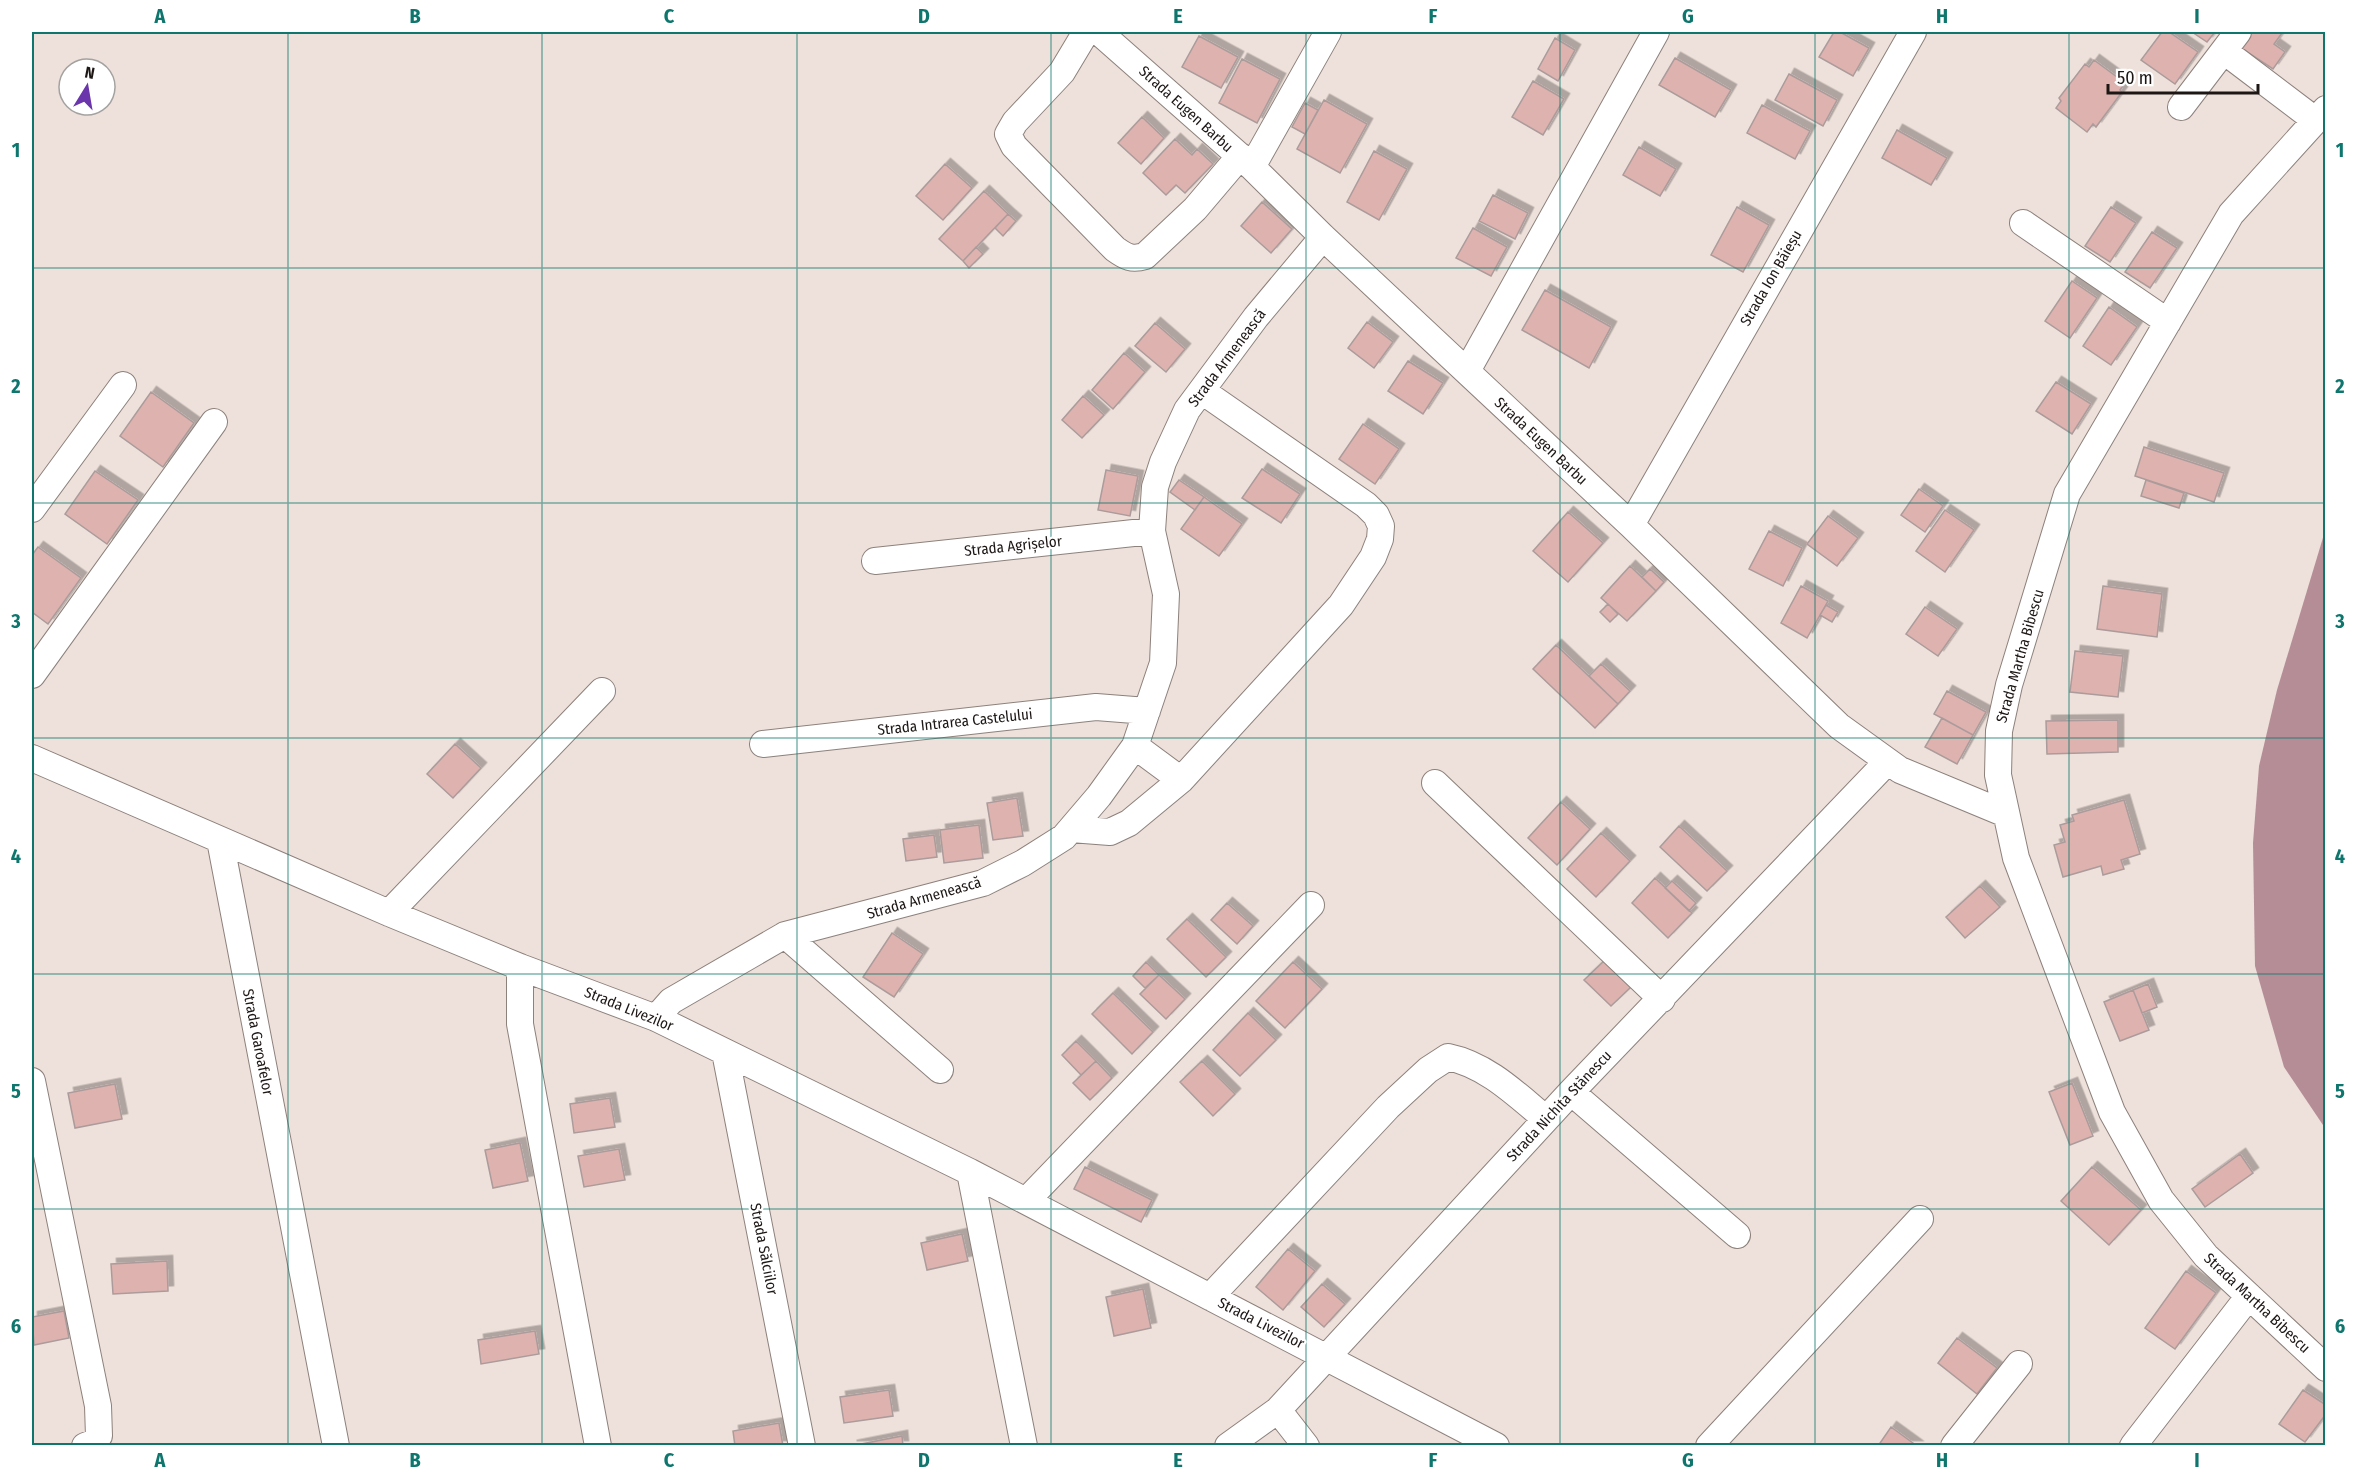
<svg xmlns="http://www.w3.org/2000/svg" width="2357" height="1477" font-family="'Fira Sans Condensed',sans-serif">
<style>
.water{fill:#b58d97}
.building{fill:#ddb2af;stroke:#ab9c9b;stroke-width:1.5;filter:url(#shadow)}
.lines{fill:none;stroke-linecap:round;stroke-linejoin:round}
.minor-casing{stroke:#8d817c;stroke-width:28}
.minor{stroke:#fff;stroke-width:26}
.grid{fill:none;stroke:#0f766e;stroke-width:1.5;stroke-opacity:0.55}
.labels{text-anchor:middle;stroke-width:4.5;stroke-linejoin:round;paint-order:stroke}
.street-label{font-size:15px;fill:#1c1715;stroke:#fff}
.neatline{fill:none;stroke:#0f766e;stroke-width:2}
.grid-label{font-size:20px;text-anchor:middle;font-weight:bold;fill:#0f766e}
</style>
<defs>
<filter id="shadow"><feDropShadow dx="5.5" dy="-5.5" stdDeviation="0" flood-color="#0004"/></filter>
</defs>
<rect width="100%" height="100%" fill="#eee0da"/>
<path class="water" d="M 2325,531 L 2325,1128 L 2284,1067 L 2255,966 L 2253,843 L 2259,766 L 2277,690 Z"/>
<path class="building" d="M 1834,32 L 1840,32 L 1869,48 L 1853,76 L 1819,57 Z
M 2162,32 L 2169,32 L 2198,52 L 2175,84 L 2141,60 Z
M 2192,32 L 2215,32 L 2207,42 Z
M 2252,32 L 2282,33 L 2274,44 L 2285,52 L 2273,69 L 2241,48 Z
M 1199,36 L 1238,57 L 1221,88 L 1182,67 Z
M 1555,38 L 1575,50 L 1558,81 L 1538,69 Z
M 1675,58 L 1731,90 L 1715,117 L 1659,85 Z
M 1242,59 L 1280,79 L 1257,123 L 1219,103 Z
M 2094,60 L 2125,83 L 2120,90 L 2122,92 L 2096,127 L 2093,124 L 2087,132 L 2056,108 L 2061,101 L 2059,98 L 2085,64 L 2089,67 Z
M 1789,74 L 1837,100 L 1823,126 L 1775,100 Z
M 1533,81 L 1564,99 L 1543,135 L 1512,117 Z
M 1324,100 L 1367,124 L 1340,173 L 1297,149 Z
M 1305,103 L 1318,110 L 1305,134 L 1292,127 Z
M 1762,105 L 1810,131 L 1795,159 L 1747,133 Z
M 1142,117 L 1164,138 L 1141,164 L 1118,143 Z
M 1897,130 L 1947,158 L 1931,185 L 1882,158 Z
M 1175,139 L 1192,155 L 1197,149 L 1213,164 L 1185,193 L 1176,185 L 1166,195 L 1143,173 Z
M 1639,147 L 1676,169 L 1660,196 L 1623,175 Z
M 1374,151 L 1407,169 L 1379,220 L 1347,202 Z
M 945,164 L 972,188 L 943,220 L 916,196 Z
M 984,191 L 1008,214 L 963,261 L 939,239 Z
M 1493,195 L 1528,213 L 1515,239 L 1479,221 Z
M 1262,202 L 1292,229 L 1271,253 L 1241,226 Z
M 1737,207 L 1769,225 L 1743,272 L 1711,255 Z
M 2111,207 L 2136,223 L 2110,262 L 2085,246 Z
M 1008,214 L 1016,221 L 1003,236 L 995,228 Z
M 1473,228 L 1507,247 L 1491,276 L 1456,258 Z
M 2152,232 L 2177,248 L 2150,288 L 2125,272 Z
M 976,247 L 983,254 L 969,268 L 963,261 Z
M 2072,281 L 2097,298 L 2070,338 L 2045,321 Z
M 1545,290 L 1611,327 L 1589,368 L 1522,330 Z
M 2109,307 L 2137,327 L 2111,365 L 2083,346 Z
M 1367,322 L 1393,342 L 1374,368 L 1348,348 Z
M 1155,323 L 1185,349 L 1166,372 L 1135,346 Z
M 1124,353 L 1145,372 L 1113,409 L 1092,390 Z
M 1408,361 L 1443,383 L 1423,414 L 1388,391 Z
M 2056,382 L 2091,404 L 2072,434 L 2036,411 Z
M 151,392 L 194,423 L 163,467 L 120,436 Z
M 1083,396 L 1104,415 L 1082,438 L 1062,420 Z
M 1363,424 L 1399,449 L 1375,484 L 1339,459 Z
M 2144,447 L 2224,473 L 2214,502 L 2135,476 Z
M 1262,469 L 1300,494 L 1281,523 L 1242,498 Z
M 1106,470 L 1138,476 L 1130,516 L 1098,510 Z
M 95,471 L 138,500 L 107,544 L 65,514 Z
M 1179,480 L 1204,497 L 1195,510 L 1170,492 Z
M 2146,480 L 2184,493 L 2179,508 L 2141,496 Z
M 1919,489 L 1943,506 L 1925,532 L 1901,515 Z
M 1204,497 L 1242,524 L 1219,556 L 1181,529 Z
M 1945,510 L 1974,530 L 1945,572 L 1916,551 Z
M 1568,512 L 1603,543 L 1568,582 L 1533,551 Z
M 1828,516 L 1858,538 L 1837,566 L 1807,544 Z
M 1769,531 L 1802,548 L 1783,586 L 1749,569 Z
M 38,547 L 81,578 L 48,624 L 32,612 L 32,555 Z
M 1630,566 L 1656,591 L 1627,621 L 1601,598 Z
M 1650,569 L 1664,582 L 1656,591 L 1642,577 Z
M 1801,586 L 1828,601 L 1807,638 L 1781,623 Z
M 2103,586 L 2162,594 L 2157,637 L 2097,629 Z
M 1608,604 L 1618,614 L 1610,622 L 1600,612 Z
M 1826,605 L 1838,612 L 1832,622 L 1820,615 Z
M 1925,607 L 1957,629 L 1938,656 L 1906,634 Z
M 1556,645 L 1618,704 L 1595,728 L 1533,669 Z
M 2075,651 L 2123,656 L 2118,697 L 2070,692 Z
M 1601,664 L 1630,691 L 1618,704 L 1589,676 Z
M 1947,691 L 1986,712 L 1973,735 L 1934,714 Z
M 1942,718 L 1973,735 L 1957,764 L 1925,747 Z
M 2118,720 L 2118,752 L 2047,754 L 2046,721 Z
M 455,744 L 481,768 L 453,798 L 427,774 Z
M 1017,798 L 1023,836 L 993,840 L 987,803 Z
M 2124,800 L 2140,854 L 2121,860 L 2124,869 L 2103,875 L 2101,866 L 2063,877 L 2054,845 L 2065,842 L 2060,825 L 2074,821 L 2072,815 Z
M 1561,802 L 1590,829 L 1557,865 L 1528,838 Z
M 979,825 L 983,858 L 944,863 L 940,830 Z
M 1679,826 L 1727,871 L 1707,891 L 1660,847 Z
M 1601,833 L 1630,861 L 1596,897 L 1567,869 Z
M 934,835 L 937,857 L 906,861 L 903,839 Z
M 1655,878 L 1692,913 L 1668,938 L 1632,903 Z
M 1672,881 L 1696,903 L 1689,911 L 1665,888 Z
M 1980,886 L 2000,907 L 1965,938 L 1946,917 Z
M 1227,903 L 1253,926 L 1237,944 L 1211,920 Z
M 1187,919 L 1226,957 L 1206,977 L 1167,939 Z
M 892,933 L 923,954 L 894,997 L 863,977 Z
M 1605,960 L 1631,987 L 1611,1006 L 1584,980 Z
M 1146,962 L 1159,975 L 1145,988 L 1133,976 Z
M 1293,962 L 1322,989 L 1285,1028 L 1256,1001 Z
M 1159,975 L 1185,999 L 1166,1019 L 1140,994 Z
M 2148,984 L 2157,1007 L 2142,1013 L 2133,990 Z
M 2133,990 L 2149,1030 L 2120,1041 L 2104,1002 Z
M 1113,993 L 1153,1032 L 1132,1054 L 1092,1014 Z
M 1248,1013 L 1276,1040 L 1240,1076 L 1213,1050 Z
M 1076,1041 L 1096,1061 L 1081,1075 L 1062,1055 Z
M 1096,1061 L 1112,1078 L 1090,1100 L 1073,1083 Z
M 1202,1061 L 1235,1094 L 1213,1116 L 1180,1082 Z
M 2072,1083 L 2093,1136 L 2070,1145 L 2049,1092 Z
M 115,1084 L 122,1119 L 75,1128 L 68,1093 Z
M 610,1098 L 615,1127 L 574,1133 L 570,1104 Z
M 520,1143 L 528,1181 L 493,1188 L 485,1150 Z
M 619,1149 L 625,1180 L 584,1187 L 578,1156 Z
M 2240,1154 L 2253,1173 L 2205,1207 L 2192,1189 Z
M 1085,1167 L 1152,1200 L 1141,1222 L 1074,1189 Z
M 2092,1167 L 2141,1210 L 2109,1245 L 2061,1201 Z
M 962,1234 L 968,1261 L 927,1270 L 921,1243 Z
M 1288,1249 L 1315,1271 L 1283,1310 L 1256,1287 Z
M 167,1261 L 168,1291 L 113,1294 L 111,1264 Z
M 2186,1271 L 2216,1293 L 2175,1349 L 2145,1328 Z
M 1322,1284 L 1345,1304 L 1324,1327 L 1301,1307 Z
M 1143,1289 L 1151,1328 L 1114,1336 L 1106,1297 Z
M 64,1311 L 69,1338 L 34,1345 L 32,1317 Z
M 535,1331 L 539,1354 L 481,1364 L 478,1340 Z
M 1957,1338 L 1997,1368 L 1977,1394 L 1938,1363 Z
M 889,1390 L 893,1416 L 844,1423 L 840,1397 Z
M 2303,1390 L 2326,1405 L 2326,1414 L 2305,1442 L 2279,1424 Z
M 779,1423 L 783,1446 L 735,1446 L 733,1431 Z
M 1891,1427 L 1917,1446 L 1878,1446 Z
M 902,1436 L 903,1446 L 851,1446 Z"/>
<g class="lines">
<defs>
<path id="minor" d="M 1086,32 L 1062,72 L 1015,122 L 1008,134 L 1014,146 L 1115,249 C 1126,257 1132,260 1145,256 L 1195,209 L 1240,156
M 1099,32 L 1252,167 L 1323,237 L 1631,525 L 1839,726 L 1900,770 L 2006,814
M 2224,51 L 2315,120
M 2181,107 L 2238,32
M 2326,109 L 2231,214 L 2067,494 L 2009,685 L 1999,731 L 1998,775 L 2016,858 L 2112,1112 L 2161,1200 L 2206,1256 L 2326,1368
M 1252,167 L 1328,32
M 2023,223 L 2168,322
M 1467,371 L 1656,32
M 32,509 L 123,385
M 1631,525 L 1913,32
M 875,561 L 1152,531
M 32,675 L 214,422
M 763,744 L 1096,707 L 1147,711
M 1135,746 L 1181,780
M 32,758 L 389,913 L 520,967 L 656,1018 L 970,1172 L 1496,1446
M 1435,783 L 1662,999
M 1071,829 L 1110,832 L 1129,823 L 1181,780 L 1341,605 L 1373,557 L 1380,539 L 1381,526 L 1376,515 L 1366,505 L 1202,391
M 220,840 L 336,1446
M 389,913 L 602,691
M 785,935 L 940,1070
M 520,967 L 520,1024 L 598,1446
M 656,1018 L 671,1001 L 785,935 L 983,883 L 1023,863 L 1064,837 L 1099,796 L 1135,746 L 1163,663 L 1166,594 L 1152,531 L 1155,487 L 1163,462 L 1187,410 L 1256,317 L 1323,237
M 725,1052 L 802,1446
M 32,1081 L 98,1406 L 99,1436 L 93,1443 L 85,1446
M 1571,1092 L 1737,1235
M 970,1172 L 1024,1446
M 1026,1201 L 1311,905
M 1210,1297 L 1388,1107 L 1428,1070 L 1448,1057 C 1487,1065 1517,1095 1546,1119
M 1278,1410 L 1306,1446
M 1228,1446 L 1278,1410 L 1571,1092 L 1887,762
M 1709,1446 L 1920,1219
M 1954,1446 L 2019,1364
M 2133,1446 L 2249,1296"/>
</defs>
<use href="#minor" class="minor-casing"/>
<use href="#minor" class="minor"/>
</g>
<path class="grid" d="M 288,32 L 288,1446M 542,32 L 542,1446M 797,32 L 797,1446M 1051,32 L 1051,1446M 1306,32 L 1306,1446M 1560,32 L 1560,1446M 1815,32 L 1815,1446M 2069,32 L 2069,1446M 32,268 L 2326,268M 32,503 L 2326,503M 32,738 L 2326,738M 32,974 L 2326,974M 32,1209 L 2326,1209"/>
<g class="labels">
<g class="street-label">
<text transform="translate(1186 109) rotate(42)" y="5">Strada Eugen Barbu</text>
<text transform="translate(1771 278) rotate(-60)" y="5">Strada Ion Băieșu</text>
<text transform="translate(1227 358) rotate(-53)" y="5">Strada Armenească</text>
<text transform="translate(1541 441) rotate(43)" y="5">Strada Eugen Barbu</text>
<text transform="translate(1013 546) rotate(-6)" y="5">Strada Agrișelor</text>
<text transform="translate(2020 656) rotate(-74)" y="5">Strada Martha Bibescu</text>
<text transform="translate(955 722) rotate(-6)" y="5">Strada Intrarea Castelului</text>
<text transform="translate(924 898) rotate(-16)" y="5">Strada Armenească</text>
<text transform="translate(629 1009) rotate(22)" y="5">Strada Livezilor</text>
<text transform="translate(258 1042) rotate(79)" y="5">Strada Garoafelor</text>
<text transform="translate(1559 1106) rotate(-47)" y="5">Strada Nichita Stănescu</text>
<text transform="translate(764 1249) rotate(79)" y="5">Strada Sălciilor</text>
<text transform="translate(2257 1303) rotate(43)" y="5">Strada Martha Bibescu</text>
<text transform="translate(1261 1323) rotate(27)" y="5">Strada Livezilor</text>
</g>
</g>
<rect width="2357" height="1477" fill="none" stroke="#ffffff" stroke-width="66"/>
<g transform="translate(87 87) rotate(11)"><circle r="28" fill="#ffffff" stroke="#a4a2a1" stroke-width="1.5"/>
<path d="M0-4.5L10 22L0 15L-10 22Z" fill="#6b35ab"/>
<text y="-9" font-size="16" font-weight="bold" text-anchor="middle" fill="#1c1715">N</text>
</g>
<path d="M2108 84v9h150v-9" fill="none" stroke="#1c1715" stroke-width="3"/>
<text x="2117" y="84" font-size="18" fill="#1c1715" stroke="#ffffff" stroke-width="4.5" paint-order="stroke">50 m</text>
<rect x="33" y="33" width="2291" height="1411" class="neatline"/>
<g class="grid-label">
<text x="160" y="23">A</text>
<text x="415" y="23">B</text>
<text x="669" y="23">C</text>
<text x="924" y="23">D</text>
<text x="1178" y="23">E</text>
<text x="1433" y="23">F</text>
<text x="1688" y="23">G</text>
<text x="1942" y="23">H</text>
<text x="2197" y="23">I</text>
<text x="16" y="157">1</text>
<text x="2340" y="157">1</text>
<text x="16" y="393">2</text>
<text x="2340" y="393">2</text>
<text x="16" y="628">3</text>
<text x="2340" y="628">3</text>
<text x="16" y="863">4</text>
<text x="2340" y="863">4</text>
<text x="16" y="1098">5</text>
<text x="2340" y="1098">5</text>
<text x="16" y="1333">6</text>
<text x="2340" y="1333">6</text>
<text x="160" y="1467">A</text>
<text x="415" y="1467">B</text>
<text x="669" y="1467">C</text>
<text x="924" y="1467">D</text>
<text x="1178" y="1467">E</text>
<text x="1433" y="1467">F</text>
<text x="1688" y="1467">G</text>
<text x="1942" y="1467">H</text>
<text x="2197" y="1467">I</text>
</g>
</svg>
